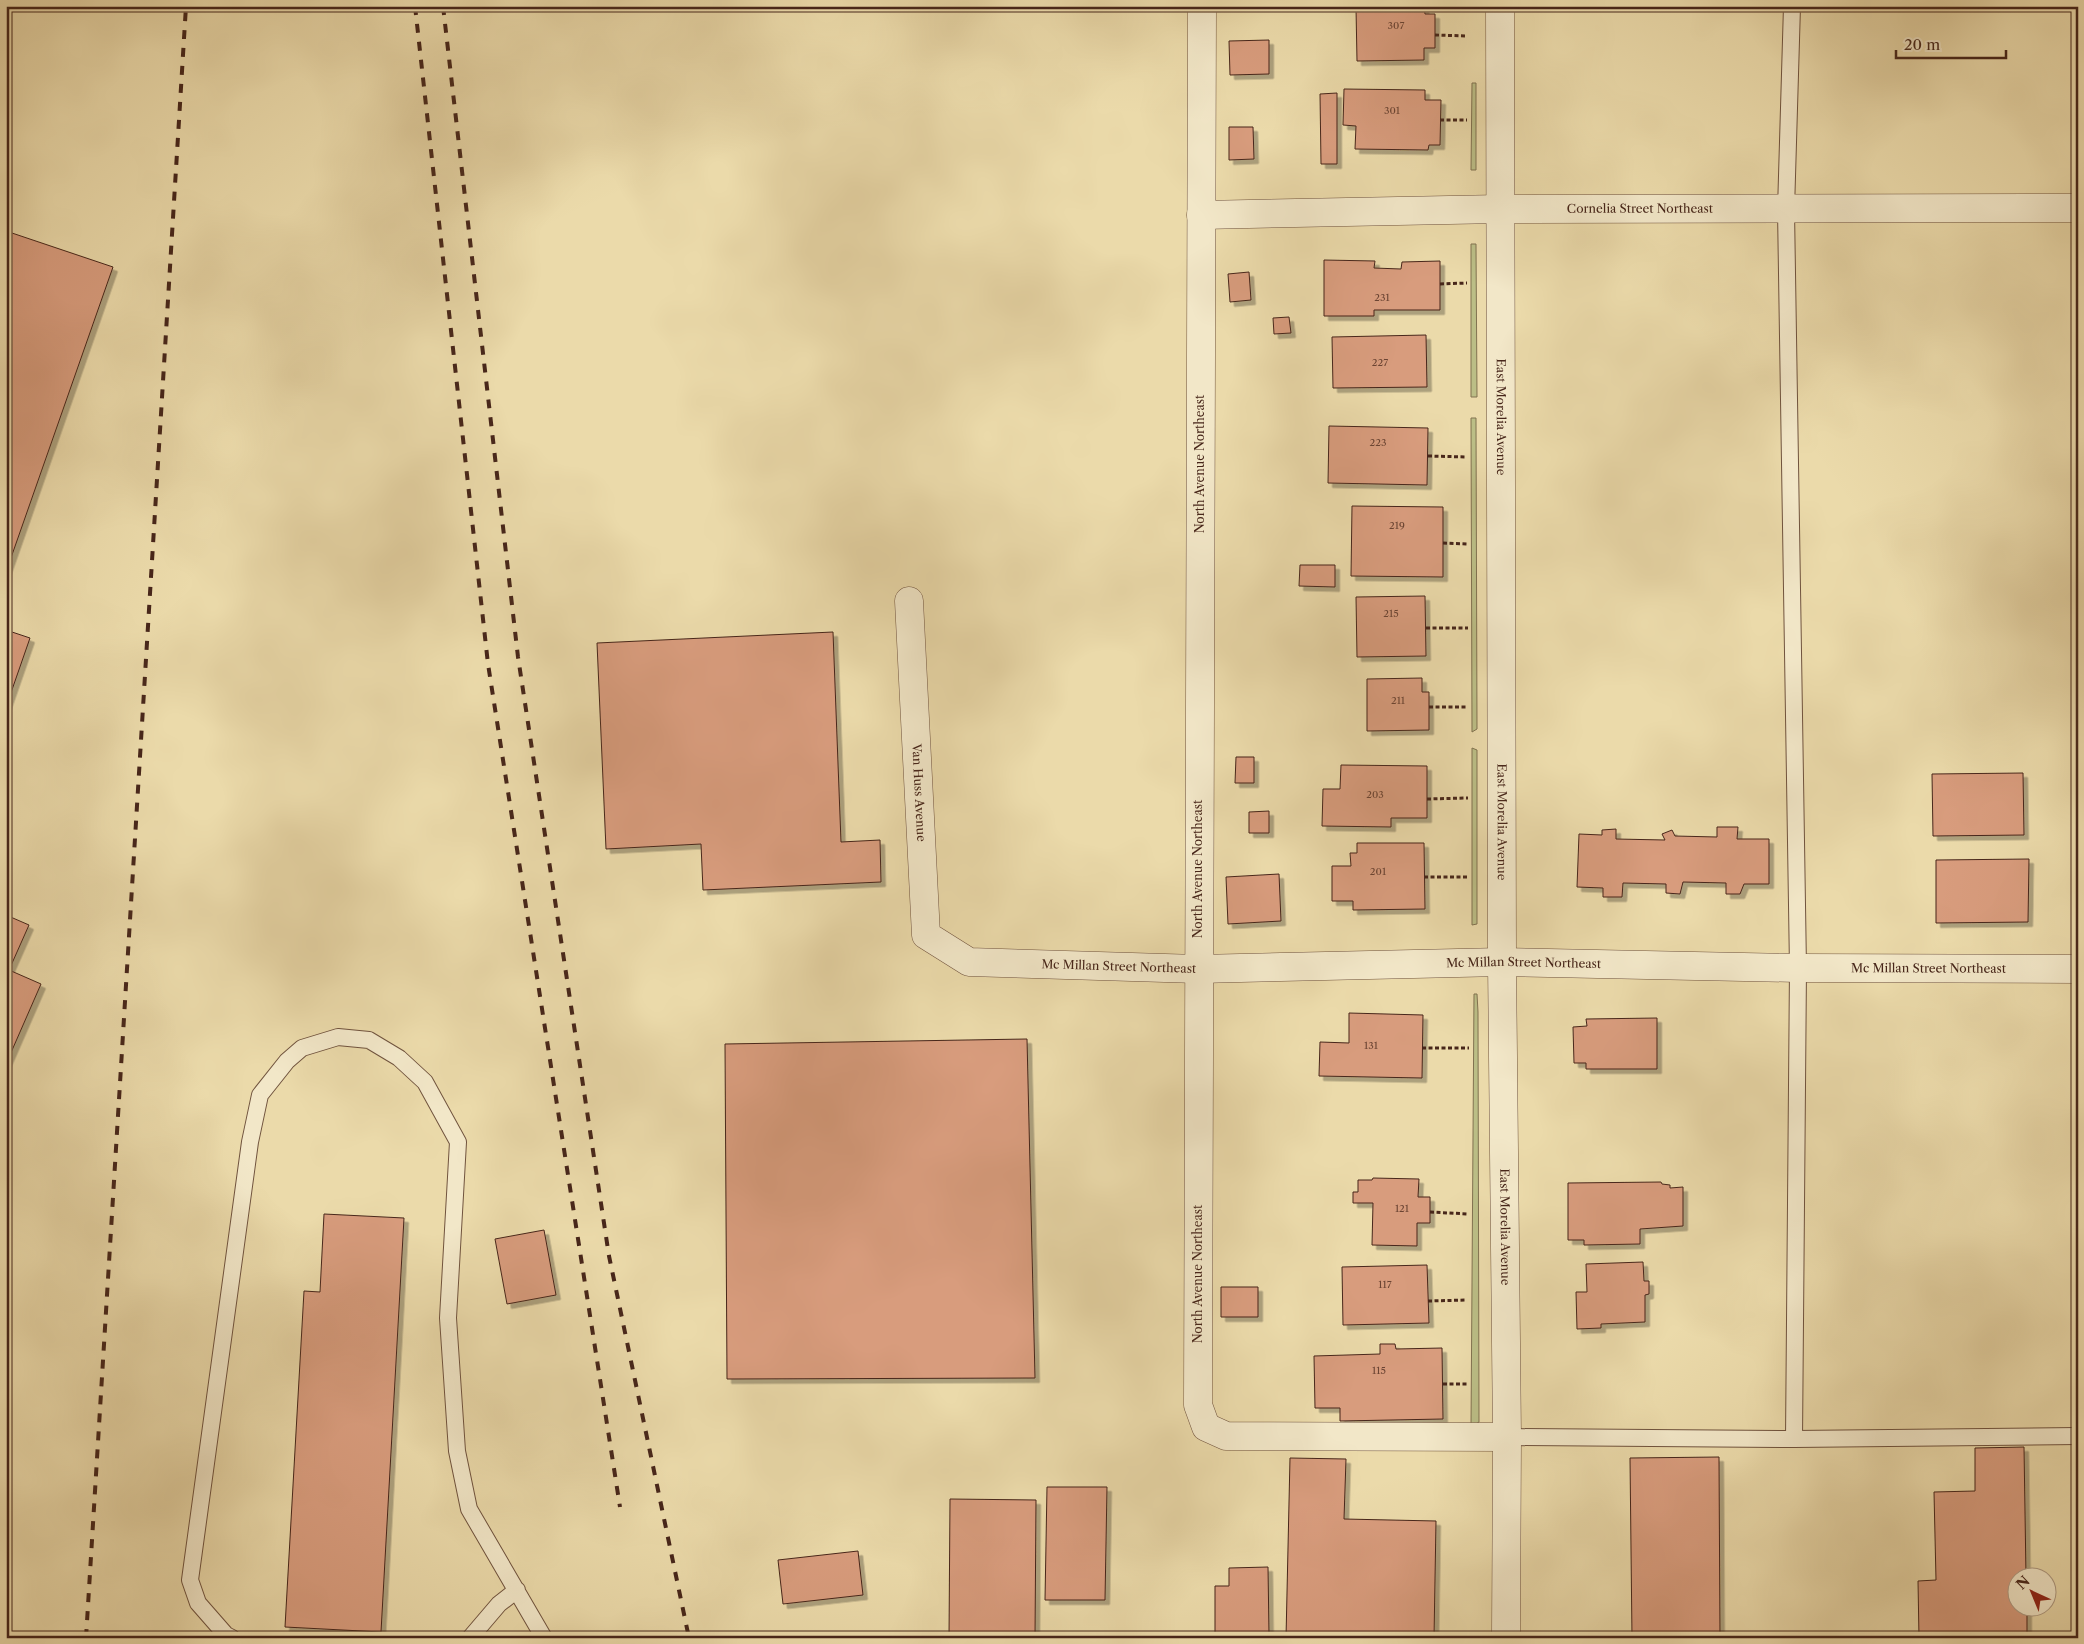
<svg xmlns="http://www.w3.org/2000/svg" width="2084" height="1644" font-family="'Libre Caslon Text',serif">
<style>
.green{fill:#bbbe86;stroke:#817250}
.building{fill:#d89c7d;stroke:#47261a;filter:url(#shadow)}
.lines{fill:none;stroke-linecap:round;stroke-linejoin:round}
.lane-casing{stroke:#70533e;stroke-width:18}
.street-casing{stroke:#70533e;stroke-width:29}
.path{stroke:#47261a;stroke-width:3;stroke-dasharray:4 2.5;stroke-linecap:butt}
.lane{stroke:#f2e7c8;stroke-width:16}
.street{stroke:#f2e7c8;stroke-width:28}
.rail{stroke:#47261a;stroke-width:4;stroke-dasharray:9 9;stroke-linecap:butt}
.labels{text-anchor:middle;stroke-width:4;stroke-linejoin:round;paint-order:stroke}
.number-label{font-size:10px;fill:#6b4433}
.street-label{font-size:12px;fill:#47261a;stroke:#f2e7c8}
</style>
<defs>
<filter id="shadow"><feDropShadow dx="4.5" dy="4.5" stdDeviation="0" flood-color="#0004"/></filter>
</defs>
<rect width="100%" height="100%" fill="#ebdaaa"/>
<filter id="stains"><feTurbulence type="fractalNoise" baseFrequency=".004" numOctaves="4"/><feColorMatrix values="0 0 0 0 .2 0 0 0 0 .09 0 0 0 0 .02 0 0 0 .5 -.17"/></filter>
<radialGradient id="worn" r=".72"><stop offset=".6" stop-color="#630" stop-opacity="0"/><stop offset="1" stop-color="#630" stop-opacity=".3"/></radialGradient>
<path class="green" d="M 1472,83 L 1476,83 L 1476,170 L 1471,170 Z
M 1471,244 L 1476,244 L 1477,397 L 1471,397 Z
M 1471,418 L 1476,418 L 1477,729 L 1472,732 Z
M 1472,748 L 1477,750 L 1477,924 L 1472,925 Z
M 1474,994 L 1477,994 L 1478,1012 L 1479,1422 L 1471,1427 Z"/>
<path class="building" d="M 1424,6 L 1425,14 L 1435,14 L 1435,48 L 1424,48 L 1424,60 L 1357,61 L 1356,8 Z
M 1269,40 L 1269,74 L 1230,75 L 1229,41 Z
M 1344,89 L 1425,90 L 1425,100 L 1441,100 L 1440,145 L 1429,145 L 1428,150 L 1355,149 L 1356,126 L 1343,125 Z
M 1337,93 L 1337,164 L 1321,164 L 1320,94 Z
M 1229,127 L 1253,127 L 1254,159 L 1229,160 Z
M 6,231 L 113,267 L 6,572 Z
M 1324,260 L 1375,261 L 1374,268 L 1401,269 L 1402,262 L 1440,261 L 1440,310 L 1374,310 L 1374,316 L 1324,316 Z
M 1249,272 L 1251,300 L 1230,302 L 1228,274 Z
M 1289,317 L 1291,333 L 1274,334 L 1273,318 Z
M 1426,335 L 1427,387 L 1333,388 L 1332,337 Z
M 1329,426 L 1428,428 L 1427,485 L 1328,483 Z
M 1352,506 L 1443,507 L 1443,577 L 1351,576 Z
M 1300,565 L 1335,565 L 1335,587 L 1299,586 Z
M 1425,596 L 1426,656 L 1357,657 L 1356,597 Z
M 6,630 L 30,638 L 6,707 Z
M 833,632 L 841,842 L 880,840 L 881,882 L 703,890 L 701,844 L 606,849 L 597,643 Z
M 1422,678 L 1422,692 L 1429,692 L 1429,730 L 1367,731 L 1367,679 Z
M 1236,757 L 1254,757 L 1254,783 L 1235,783 Z
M 1341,765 L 1427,766 L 1427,818 L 1391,818 L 1391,827 L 1322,826 L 1323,789 L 1340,789 Z
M 2023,773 L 2024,835 L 1933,836 L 1932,774 Z
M 1269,811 L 1269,833 L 1249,833 L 1249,812 Z
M 1717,827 L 1738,827 L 1737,839 L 1769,839 L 1769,884 L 1744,884 L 1740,894 L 1726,894 L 1726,883 L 1683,882 L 1680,894 L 1666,893 L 1666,884 L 1623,883 L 1622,897 L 1603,897 L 1603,888 L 1577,887 L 1579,834 L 1602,835 L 1602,830 L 1616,829 L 1616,839 L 1665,840 L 1662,834 L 1672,830 L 1675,836 L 1717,837 Z
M 1357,843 L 1424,843 L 1425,909 L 1353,910 L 1353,901 L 1332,901 L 1332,866 L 1351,866 L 1350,853 L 1357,853 Z
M 2029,859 L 2028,922 L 1936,923 L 1936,860 Z
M 1279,874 L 1281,921 L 1228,924 L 1226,877 Z
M 6,915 L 29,925 L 9,970 L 41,984 L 6,1064 Z
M 1349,1013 L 1423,1015 L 1422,1078 L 1319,1076 L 1320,1042 L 1349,1043 Z
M 1657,1018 L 1657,1069 L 1586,1069 L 1586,1063 L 1574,1063 L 1573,1027 L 1587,1026 L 1586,1019 Z
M 1027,1039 L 1035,1378 L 727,1379 L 725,1044 Z
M 1373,1178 L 1419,1179 L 1418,1197 L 1430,1197 L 1430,1223 L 1417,1223 L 1417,1246 L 1372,1245 L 1373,1203 L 1353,1203 L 1353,1192 L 1358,1192 L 1358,1180 L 1372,1180 Z
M 1661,1182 L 1662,1184 L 1670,1185 L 1670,1188 L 1683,1187 L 1683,1226 L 1640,1229 L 1640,1244 L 1584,1245 L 1584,1240 L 1568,1240 L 1568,1183 Z
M 324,1214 L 404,1218 L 381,1632 L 285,1627 L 304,1291 L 320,1292 Z
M 544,1230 L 556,1295 L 507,1304 L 495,1239 Z
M 1643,1262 L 1644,1281 L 1649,1281 L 1649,1294 L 1645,1295 L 1645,1322 L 1601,1324 L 1601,1328 L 1577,1329 L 1576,1292 L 1587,1292 L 1586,1264 Z
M 1427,1265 L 1429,1323 L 1343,1325 L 1342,1267 Z
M 1221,1287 L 1258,1287 L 1258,1317 L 1221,1317 Z
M 1380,1344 L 1395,1344 L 1396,1349 L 1442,1348 L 1443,1419 L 1340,1421 L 1340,1408 L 1315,1408 L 1314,1356 L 1380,1354 Z
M 2024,1447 L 2026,1576 L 2016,1576 L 2016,1606 L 2027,1606 L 2027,1638 L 1919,1638 L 1918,1581 L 1936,1580 L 1934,1492 L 1975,1491 L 1975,1448 Z
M 1719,1457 L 1720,1638 L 1632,1638 L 1630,1458 Z
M 1290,1458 L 1346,1459 L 1344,1519 L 1436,1521 L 1434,1638 L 1286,1638 Z
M 1047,1487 L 1107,1487 L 1105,1600 L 1045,1600 Z
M 950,1499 L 1036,1500 L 1035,1638 L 949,1638 Z
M 858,1551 L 863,1595 L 783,1604 L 778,1560 Z
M 1268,1567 L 1269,1634 L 1262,1634 L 1262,1638 L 1215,1638 L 1215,1586 L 1229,1586 L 1229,1568 Z"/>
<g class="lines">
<defs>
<path id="lane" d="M 1792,6 L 1786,210 L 1798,968 L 1794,1439
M 1507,1437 L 1794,1439 L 2078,1436
M 232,1638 L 226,1635 L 198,1603 L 190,1580 L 250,1142 L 260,1095 L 287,1061 L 302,1048 L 338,1037 L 369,1040 L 399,1058 L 425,1082 L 458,1142 L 448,1318 L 457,1451 L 469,1509 L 544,1638
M 470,1638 L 499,1604 L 517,1590"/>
<g id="street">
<path d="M 1202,6 L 1198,1405 L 1206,1427 L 1226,1436 L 1507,1437"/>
<path id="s1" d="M 1500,6 L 1502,962 L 1507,1437 L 1506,1638"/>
<path id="s2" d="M 1201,215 L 1500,209 L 2078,208"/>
<path id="s3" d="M 909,601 L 926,935 L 969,962 L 1198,969 L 1502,962 L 1798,968 L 2078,969"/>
</g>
</defs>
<use href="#lane" class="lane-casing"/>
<use href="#street" class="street-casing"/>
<path class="path" d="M 1435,35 L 1467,36
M 1440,120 L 1467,120
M 1440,284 L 1467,283
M 1428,456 L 1467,457
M 1443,543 L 1467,544
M 1426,628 L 1468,628
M 1429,707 L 1468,707
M 1427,799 L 1468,798
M 1424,877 L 1468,877
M 1422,1048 L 1469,1048
M 1430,1212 L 1468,1214
M 1428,1301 L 1467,1300
M 1443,1384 L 1467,1384"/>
<use href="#lane" class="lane"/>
<use href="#street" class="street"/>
<path class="rail" d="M 415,6 L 488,664 L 620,1507
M 443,6 L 518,657 L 609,1256 L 689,1638
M 86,1638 L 186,6"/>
</g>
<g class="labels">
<g class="number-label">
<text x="1396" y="29">307</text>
<text x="1392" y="114">301</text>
<text x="1382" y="301">231</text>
<text x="1380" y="366">227</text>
<text x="1378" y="446">223</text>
<text x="1397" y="529">219</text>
<text x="1391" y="617">215</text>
<text x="1398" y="704">211</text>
<text x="1375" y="798">203</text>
<text x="1378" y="875">201</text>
<text x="1371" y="1049">131</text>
<text x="1402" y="1212">121</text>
<text x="1385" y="1288">117</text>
<text x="1379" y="1374">115</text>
</g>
<g class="street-label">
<text dy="4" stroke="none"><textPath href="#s2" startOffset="439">Cornelia Street Northeast</textPath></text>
<text dy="4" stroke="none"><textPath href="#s1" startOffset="411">East Morelia Avenue</textPath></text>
<text transform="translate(1200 464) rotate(-90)" y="4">North Avenue Northeast</text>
<text dy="4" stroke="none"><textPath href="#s3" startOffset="192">Van Huss Avenue</textPath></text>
<text dy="4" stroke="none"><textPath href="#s1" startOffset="816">East Morelia Avenue</textPath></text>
<text transform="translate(1198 869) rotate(-90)" y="4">North Avenue Northeast</text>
<text dy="4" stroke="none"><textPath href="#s3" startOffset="940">Mc Millan Street Northeast</textPath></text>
<text dy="4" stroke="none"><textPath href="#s3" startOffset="535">Mc Millan Street Northeast</textPath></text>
<text dy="4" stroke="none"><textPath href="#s3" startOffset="1345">Mc Millan Street Northeast</textPath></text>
<text dy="4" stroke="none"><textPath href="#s1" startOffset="1221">East Morelia Avenue</textPath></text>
<text transform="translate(1198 1274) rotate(-90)" y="4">North Avenue Northeast</text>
</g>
</g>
<rect width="2084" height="1644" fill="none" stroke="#ebdaaa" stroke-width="25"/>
<rect x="8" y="8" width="2069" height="1629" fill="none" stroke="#47261a" stroke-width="2.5"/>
<rect x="12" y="12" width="2059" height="1619" fill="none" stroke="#47261a"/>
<g transform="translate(2032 1592) rotate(316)"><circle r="24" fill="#f2e7c8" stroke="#ae9a82"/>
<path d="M0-4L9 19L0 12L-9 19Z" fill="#8f2418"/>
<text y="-8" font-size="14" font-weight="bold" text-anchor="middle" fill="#47261a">N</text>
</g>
<path d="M1896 50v8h110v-8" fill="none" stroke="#47261a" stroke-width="2.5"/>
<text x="1904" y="50" font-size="15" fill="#47261a" stroke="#f2e7c8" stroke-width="4" paint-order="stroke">20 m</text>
<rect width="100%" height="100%" filter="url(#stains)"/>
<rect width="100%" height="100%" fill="url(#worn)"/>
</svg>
